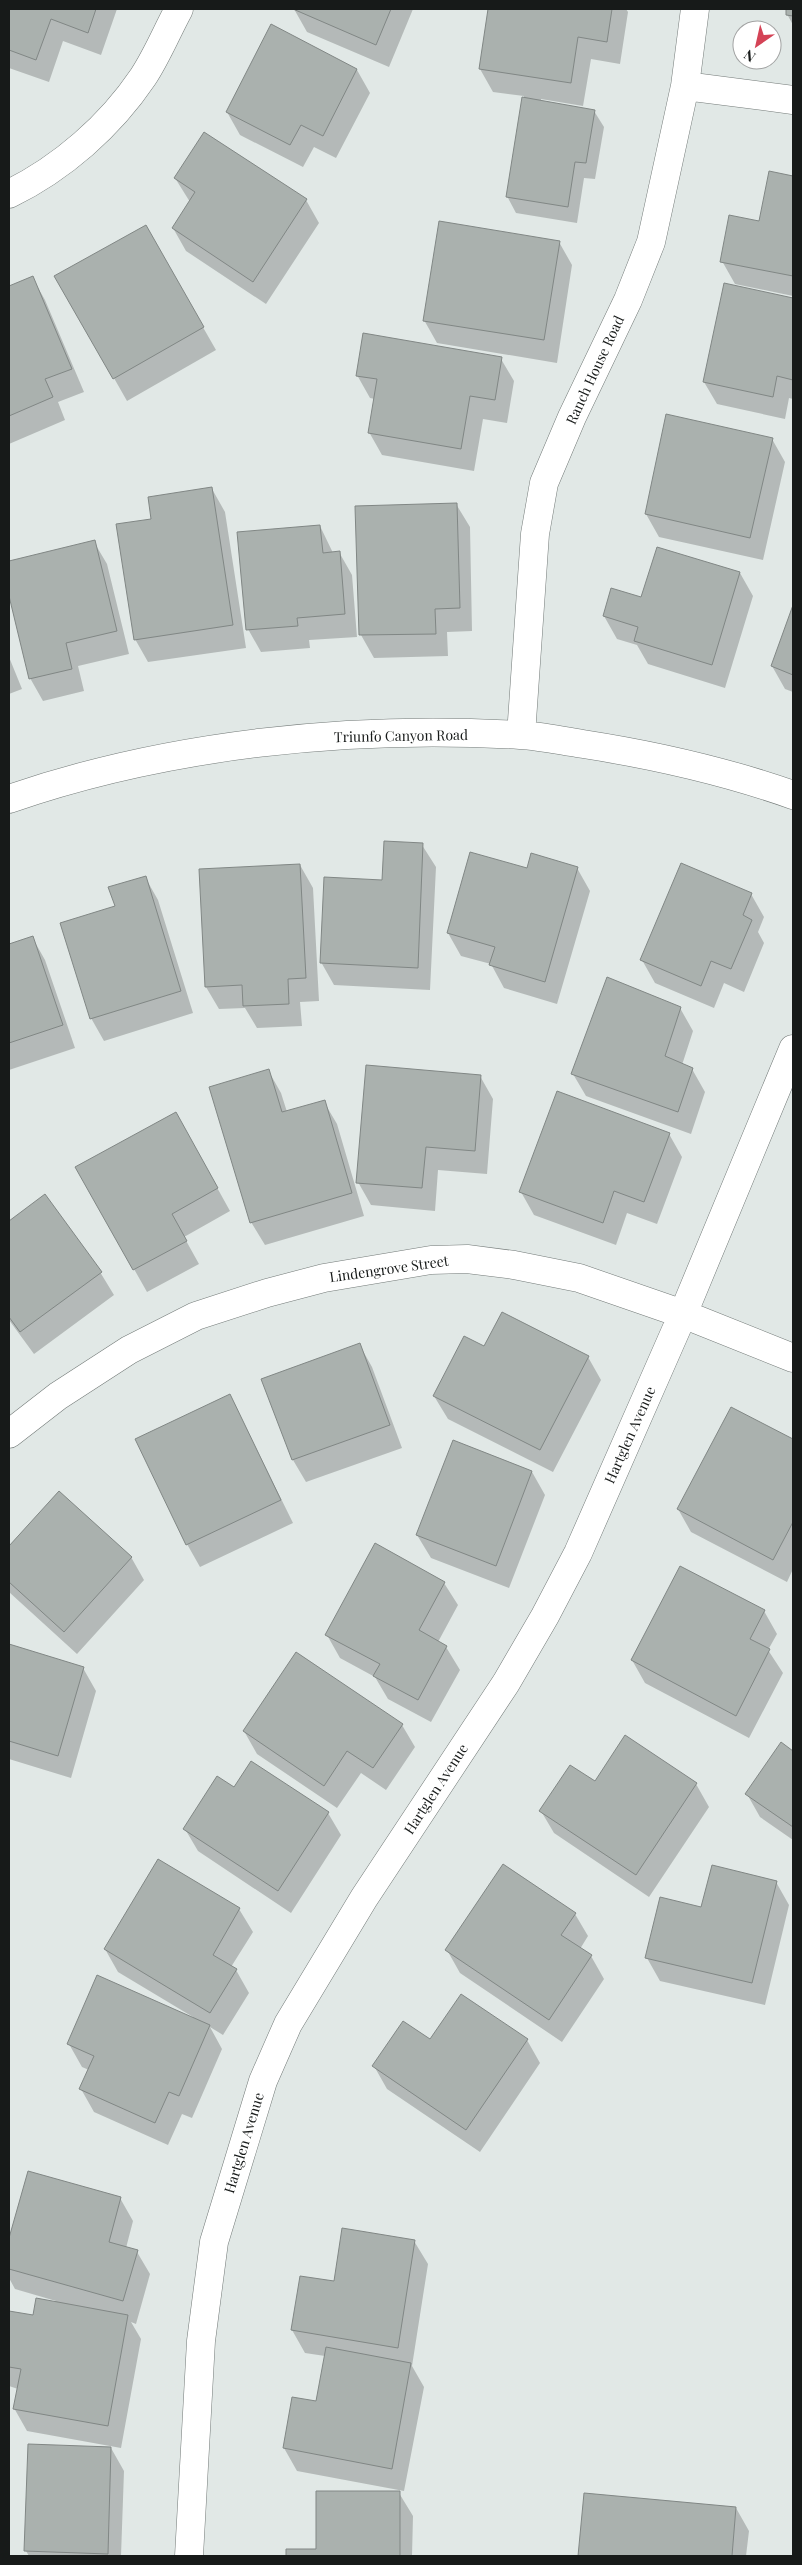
<svg xmlns="http://www.w3.org/2000/svg" width="802" height="2565" font-family="'Playfair Display',serif">
<style>
.shadow{fill:#0003}
.building{fill:#aab1ae;stroke:#818785}
.lines{fill:none;stroke-linecap:round;stroke-linejoin:round}
.minor-casing{stroke:#737a78;stroke-width:29}
.minor{stroke:#fff;stroke-width:28}
.labels{text-anchor:middle;stroke-width:4;stroke-linejoin:round;paint-order:stroke}
.street-label{font-size:14px;fill:#171a19;stroke:#fff}
</style>
<rect width="100%" height="100%" fill="#e1e8e6"/>
<path class="shadow" d="M 9,9 L 117,9 L 101,55 L 63,41 L 49,82 L 9,68 Z
M 294,9 L 413,9 L 389,67 L 307,32 Z
M 489,9 L 626,9 L 628,12 L 620,64 L 591,59 L 583,106 L 541,99 L 541,101 L 594,111 L 604,127 L 595,179 L 584,178 L 577,223 L 516,213 L 507,196 L 524,96 L 493,92 L 480,69 Z
M 788,9 L 793,9 L 793,25 L 787,14 Z
M 272,26 L 357,70 L 370,93 L 336,158 L 314,147 L 303,167 L 240,135 L 227,112 Z
M 770,173 L 793,177 L 793,296 L 735,284 L 722,261 L 760,223 Z
M 175,178 L 306,200 L 319,223 L 266,304 L 186,251 L 173,228 L 190,202 Z
M 145,226 L 216,350 L 127,401 L 56,276 Z
M 559,242 L 572,265 L 557,363 L 437,343 L 424,320 Z
M 32,277 L 45,300 L 84,392 L 58,402 L 65,420 L 9,444 L 9,287 Z
M 725,285 L 793,300 L 793,399 L 789,398 L 785,419 L 717,404 L 704,382 Z
M 501,359 L 514,381 L 507,423 L 483,419 L 474,471 L 382,455 L 369,432 L 375,399 L 370,398 L 357,375 Z
M 772,439 L 785,462 L 763,560 L 659,537 L 646,514 Z
M 212,489 L 225,512 L 246,648 L 148,662 L 135,639 L 152,520 Z
M 456,504 L 470,527 L 472,631 L 447,632 L 448,656 L 374,658 L 361,635 L 356,507 Z
M 320,526 L 333,553 L 339,552 L 352,575 L 357,637 L 309,640 L 310,648 L 261,652 L 248,629 Z
M 94,542 L 107,564 L 129,654 L 78,666 L 84,691 L 43,701 L 30,678 L 9,591 L 9,562 Z
M 740,573 L 753,596 L 725,688 L 648,664 L 637,645 L 617,639 L 604,616 L 642,599 Z
M 793,608 L 793,692 L 785,689 L 772,666 Z
M 9,657 L 22,689 L 9,694 Z
M 422,845 L 436,867 L 430,990 L 334,985 L 321,962 L 383,881 Z
M 300,865 L 313,888 L 319,1001 L 300,1002 L 302,1026 L 257,1028 L 245,1008 L 219,1009 L 206,987 Z
M 577,868 L 590,891 L 557,1004 L 504,988 L 491,964 L 461,956 L 448,933 L 527,870 Z
M 145,877 L 158,900 L 193,1013 L 104,1041 L 91,1018 L 116,907 Z
M 751,894 L 764,917 L 758,932 L 764,943 L 744,992 L 724,983 L 714,1008 L 655,983 L 642,960 Z
M 32,937 L 45,960 L 75,1048 L 9,1070 L 9,945 Z
M 680,1008 L 693,1031 L 682,1065 L 692,1069 L 705,1092 L 691,1134 L 586,1096 L 573,1074 Z
M 268,1070 L 281,1093 L 287,1112 L 324,1102 L 337,1124 L 364,1216 L 265,1245 L 251,1222 Z
M 480,1076 L 493,1099 L 487,1174 L 438,1170 L 435,1211 L 371,1205 L 358,1182 Z
M 669,1134 L 682,1157 L 657,1224 L 627,1213 L 616,1245 L 534,1215 L 521,1192 Z
M 189,1137 L 230,1211 L 184,1237 L 199,1264 L 147,1292 L 134,1269 Z
M 44,1196 L 100,1272 L 114,1295 L 34,1354 L 9,1320 L 9,1222 Z
M 359,1344 L 372,1367 L 402,1448 L 306,1482 L 293,1460 L 263,1379 Z
M 485,1347 L 588,1357 L 601,1380 L 553,1472 L 448,1419 L 434,1396 Z
M 230,1395 L 293,1523 L 200,1567 L 187,1544 Z
M 732,1409 L 793,1441 L 793,1569 L 787,1582 L 691,1532 L 678,1509 Z
M 453,1442 L 532,1472 L 545,1495 L 509,1588 L 431,1558 L 417,1535 Z
M 59,1492 L 131,1557 L 144,1580 L 77,1654 L 9,1592 L 9,1547 Z
M 444,1583 L 458,1605 L 438,1642 L 446,1647 L 460,1670 L 431,1722 L 388,1699 L 375,1677 L 340,1658 L 327,1635 Z
M 764,1611 L 777,1634 L 768,1650 L 783,1673 L 749,1738 L 645,1683 L 632,1660 Z
M 9,1646 L 83,1668 L 96,1691 L 71,1778 L 9,1759 Z
M 402,1725 L 415,1747 L 386,1790 L 361,1773 L 337,1808 L 257,1754 L 244,1731 Z
M 781,1744 L 793,1753 L 793,1840 L 760,1817 L 747,1794 Z
M 595,1783 L 696,1784 L 709,1807 L 649,1897 L 554,1833 L 541,1811 Z
M 234,1789 L 328,1813 L 341,1835 L 291,1913 L 198,1851 L 185,1829 Z
M 159,1861 L 239,1909 L 253,1932 L 231,1967 L 236,1970 L 249,1993 L 223,2035 L 210,2027 L 222,2049 L 192,2118 L 182,2114 L 168,2145 L 94,2112 L 81,2089 L 89,2070 L 82,2067 L 69,2044 L 193,2017 L 118,1972 L 105,1949 Z
M 776,1882 L 789,1905 L 765,2005 L 660,1981 L 647,1958 L 702,1909 Z
M 575,1914 L 588,1936 L 580,1949 L 591,1956 L 604,1979 L 562,2042 L 460,1973 L 447,1950 Z
M 527,2040 L 540,2063 L 480,2152 L 387,2089 L 374,2066 L 431,2041 Z
M 28,2173 L 120,2198 L 133,2221 L 126,2248 L 137,2252 L 150,2274 L 136,2324 L 131,2322 L 141,2339 L 121,2448 L 27,2431 L 14,2408 L 18,2389 L 9,2386 L 9,2313 L 34,2317 L 56,2301 L 15,2289 L 9,2278 L 9,2243 Z
M 414,2241 L 428,2264 L 412,2366 L 424,2387 L 404,2491 L 297,2471 L 284,2448 L 317,2402 L 325,2356 L 305,2353 L 292,2330 L 335,2282 Z
M 111,2448 L 124,2471 L 121,2556 L 29,2556 L 26,2551 Z
M 399,2493 L 413,2516 L 412,2556 L 288,2556 L 288,2551 L 318,2551 Z
M 585,2494 L 736,2508 L 749,2531 L 746,2556 L 579,2556 Z"/>
<path class="building" d="M 9,9 L 96,9 L 88,33 L 51,19 L 36,60 L 9,50 Z
M 293,9 L 391,9 L 376,45 Z
M 488,9 L 612,9 L 607,42 L 578,37 L 571,83 L 479,69 Z
M 786,9 L 793,9 L 793,16 L 786,15 Z
M 271,24 L 357,69 L 323,136 L 301,125 L 290,145 L 226,112 Z
M 522,97 L 595,110 L 586,163 L 575,162 L 568,207 L 506,197 Z
M 204,132 L 307,199 L 253,282 L 172,228 L 195,192 L 174,178 Z
M 769,171 L 793,176 L 793,276 L 720,262 L 729,215 L 759,221 Z
M 439,221 L 560,241 L 544,340 L 423,321 Z
M 146,225 L 204,327 L 113,379 L 54,276 Z
M 33,276 L 72,369 L 45,379 L 53,397 L 9,416 L 9,286 Z
M 724,283 L 793,298 L 793,380 L 777,376 L 773,397 L 703,382 Z
M 363,333 L 502,357 L 495,400 L 470,396 L 461,449 L 368,433 L 377,379 L 356,376 Z
M 666,414 L 773,438 L 750,538 L 645,514 Z
M 212,487 L 233,625 L 134,640 L 116,524 L 151,519 L 148,497 Z
M 457,503 L 460,608 L 435,609 L 436,634 L 359,635 L 355,506 Z
M 320,525 L 323,553 L 340,551 L 345,614 L 297,618 L 298,626 L 246,630 L 237,532 Z
M 95,540 L 117,631 L 66,643 L 72,669 L 29,679 L 9,596 L 9,561 Z
M 657,547 L 740,572 L 712,665 L 634,641 L 638,627 L 603,616 L 611,588 L 641,597 Z
M 793,605 L 793,675 L 771,666 Z
M 384,841 L 423,843 L 418,968 L 320,963 L 324,877 L 382,880 Z
M 470,852 L 527,868 L 531,853 L 578,867 L 545,982 L 489,965 L 495,947 L 447,933 Z
M 681,863 L 752,893 L 743,915 L 752,920 L 731,969 L 711,961 L 701,986 L 640,960 Z
M 300,864 L 306,978 L 288,979 L 289,1004 L 243,1006 L 242,985 L 205,987 L 199,869 Z
M 146,876 L 181,991 L 90,1019 L 60,923 L 115,906 L 108,887 Z
M 33,936 L 63,1025 L 9,1043 L 9,944 Z
M 607,977 L 681,1007 L 665,1056 L 693,1068 L 678,1112 L 571,1074 Z
M 366,1065 L 481,1075 L 475,1151 L 426,1147 L 422,1188 L 356,1183 Z
M 269,1069 L 282,1112 L 325,1100 L 352,1193 L 250,1223 L 209,1087 Z
M 557,1091 L 670,1133 L 644,1202 L 614,1191 L 603,1223 L 519,1192 Z
M 176,1112 L 218,1188 L 172,1214 L 187,1241 L 133,1270 L 75,1167 Z
M 45,1194 L 102,1272 L 20,1332 L 9,1317 L 9,1221 Z
M 502,1312 L 589,1356 L 540,1450 L 433,1396 L 464,1336 L 484,1346 Z
M 360,1343 L 390,1425 L 292,1460 L 261,1379 Z
M 230,1394 L 281,1500 L 186,1545 L 135,1439 Z
M 731,1407 L 793,1439 L 793,1522 L 773,1560 L 677,1509 Z
M 453,1440 L 532,1471 L 496,1566 L 416,1535 Z
M 59,1491 L 132,1557 L 64,1632 L 9,1582 L 9,1546 Z
M 375,1543 L 445,1582 L 419,1630 L 447,1646 L 418,1700 L 373,1676 L 380,1664 L 325,1635 Z
M 680,1566 L 765,1610 L 750,1639 L 770,1649 L 736,1716 L 631,1660 Z
M 9,1644 L 84,1667 L 58,1756 L 9,1741 Z
M 296,1652 L 403,1724 L 373,1768 L 347,1751 L 324,1786 L 243,1731 Z
M 625,1735 L 697,1783 L 636,1875 L 539,1811 L 570,1765 L 595,1781 Z
M 781,1742 L 793,1751 L 793,1827 L 745,1794 Z
M 251,1761 L 329,1812 L 278,1891 L 183,1829 L 217,1776 L 234,1787 Z
M 158,1859 L 240,1908 L 213,1955 L 237,1969 L 210,2013 L 104,1949 Z
M 503,1864 L 576,1913 L 561,1935 L 592,1955 L 549,2020 L 445,1950 Z
M 712,1865 L 777,1881 L 752,1983 L 645,1958 L 660,1897 L 701,1907 Z
M 97,1975 L 210,2025 L 179,2096 L 169,2092 L 155,2123 L 79,2089 L 94,2056 L 67,2044 Z
M 461,1994 L 528,2039 L 466,2130 L 372,2066 L 403,2021 L 430,2039 Z
M 28,2171 L 121,2197 L 109,2242 L 138,2250 L 123,2301 L 9,2269 L 9,2238 Z
M 342,2228 L 415,2240 L 398,2348 L 291,2330 L 300,2276 L 334,2281 Z
M 36,2298 L 128,2315 L 108,2426 L 13,2409 L 21,2369 L 9,2367 L 9,2311 L 33,2315 Z
M 326,2347 L 411,2363 L 392,2469 L 283,2448 L 292,2397 L 316,2401 Z
M 28,2444 L 111,2447 L 108,2554 L 24,2551 Z
M 316,2491 L 400,2491 L 400,2556 L 286,2556 L 286,2549 L 316,2549 Z
M 584,2493 L 736,2507 L 732,2556 L 578,2556 Z"/>
<g class="lines">
<defs>
<path id="minor" d="M 685,86 L 793,100
M 9,194 C 62,168 110,126 143,77 C 157,56 167,31 179,9
M 521,735 L 535,534 L 544,483 L 572,417 L 628,300 L 651,242 L 685,86 L 695,9
M 9,799 C 168,744 352,725 520,735 C 541,736 562,741 583,744 C 654,755 725,771 793,795
M 9,1434 L 58,1396 L 129,1350 L 196,1316 L 267,1293 L 324,1278 L 431,1260 L 467,1259 L 514,1265 L 579,1278 L 683,1314 L 793,1358
M 189,2556 L 201,2341 L 214,2242 L 263,2081 L 288,2024 L 364,1898 L 506,1683 L 545,1616 L 578,1553 L 683,1314 L 793,1049"/>
</defs>
<use href="#minor" class="minor-casing"/>
<use href="#minor" class="minor"/>
</g>
<g class="labels">
<g class="street-label">
<text transform="translate(595 370) rotate(-65)" y="5">Ranch House Road</text>
<text transform="translate(401 736) rotate(-1)" y="5">Triunfo Canyon Road</text>
<text transform="translate(389 1269) rotate(-8)" y="5">Lindengrove Street</text>
<text transform="translate(630 1435) rotate(-66)" y="5">Hartglen Avenue</text>
<text transform="translate(436 1789) rotate(-57)" y="5">Hartglen Avenue</text>
<text transform="translate(244 2143) rotate(-73)" y="5">Hartglen Avenue</text>
</g>
</g>
<rect width="802" height="2565" fill="none" stroke="#171a19" stroke-width="20"/>
<g transform="translate(757 45) rotate(214)"><circle r="24" fill="#ffffff" stroke="#a2a3a3"/>
<path d="M0-4L9 19L0 12L-9 19Z" fill="#d44356"/>
<text y="-8" font-size="14" font-weight="bold" text-anchor="middle" fill="#171a19">N</text>
</g>
</svg>
